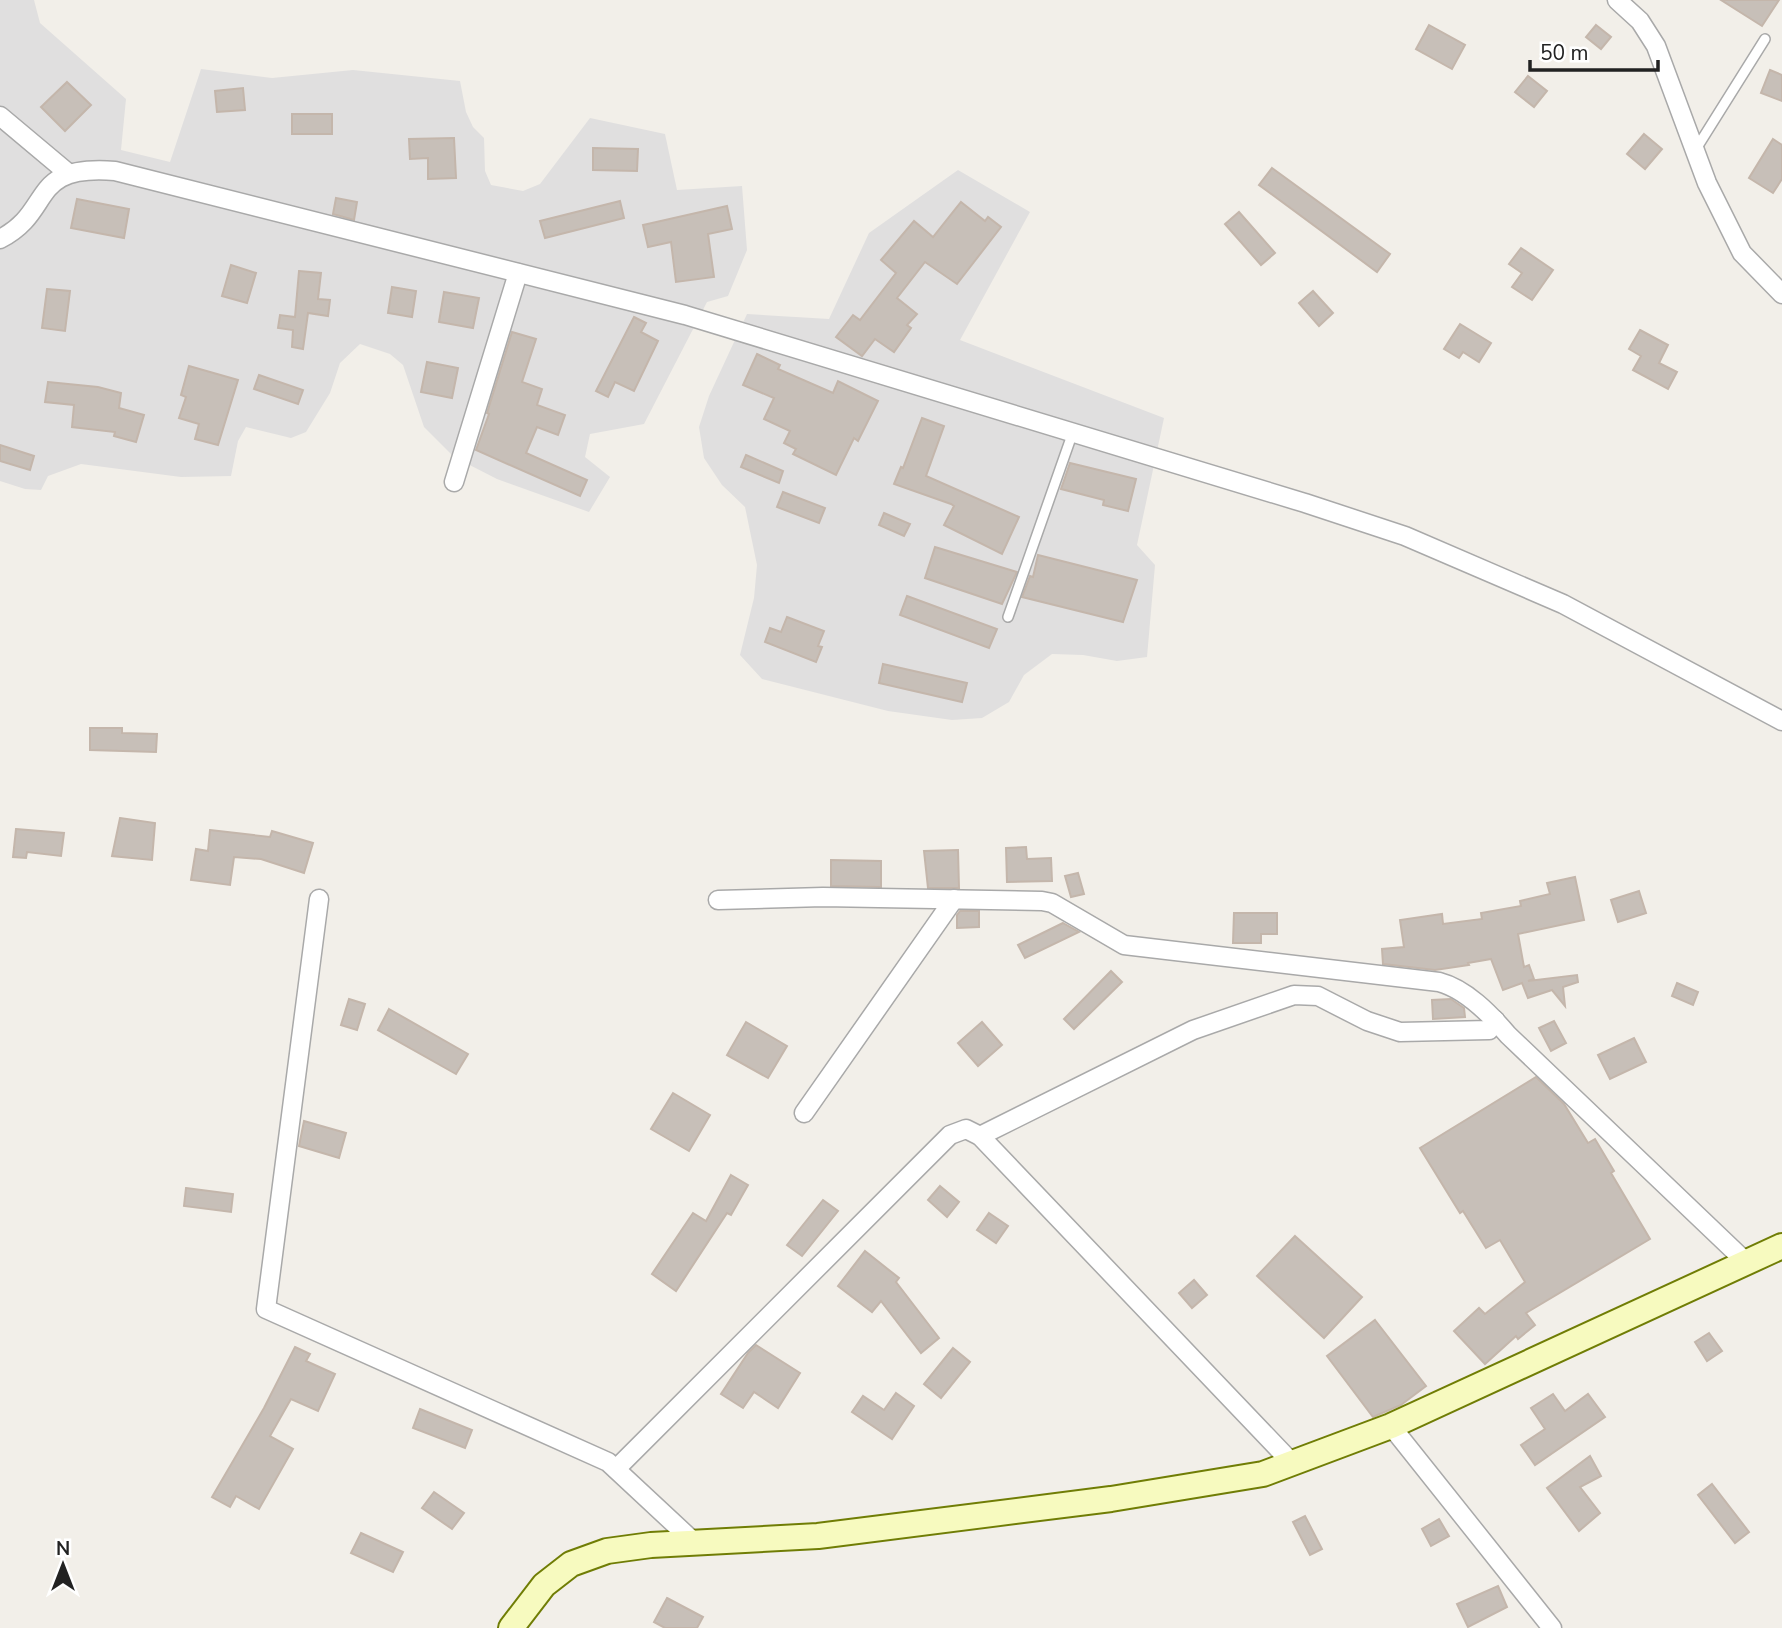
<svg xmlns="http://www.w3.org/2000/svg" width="1782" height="1628" viewBox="0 0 1782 1628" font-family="'Nunito Sans',sans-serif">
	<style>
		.residential { fill: #e0dfdf }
		.building { fill: #c7bfb8; stroke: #c4b6ab; stroke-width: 2 }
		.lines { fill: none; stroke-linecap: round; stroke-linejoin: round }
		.lane-casing { stroke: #a9a9a9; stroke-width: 12 }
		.street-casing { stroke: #a9a9a9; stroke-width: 21 }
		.secondary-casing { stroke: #707d05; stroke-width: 28 }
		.lane { stroke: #fff; stroke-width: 9 }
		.street { stroke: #fff; stroke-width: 18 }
		.secondary { stroke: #f7fabf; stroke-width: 24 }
	</style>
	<rect width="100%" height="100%" fill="#f2efe9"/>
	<g class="residential">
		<path d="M0,0H34L40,23L126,99L121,150L170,162L201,69L272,78L353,70L460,81L466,112L473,127L484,138L485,171L491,185L523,191L540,184L590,118L665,134L677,190L742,186L747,250L728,296L707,302L644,424L590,434L585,457L610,477L589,512L497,479L454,457L424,427L403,365L390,354L360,344L340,363L330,393L306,432L291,438L246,427L238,441L231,476L181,477L81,464L48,476L41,490L25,489L0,481Z"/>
		<path d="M958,170L1030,212L960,340L1164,418L1137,545L1155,565L1147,657L1117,661L1083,655L1052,654L1024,675L1009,702L982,718L952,720L888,711L762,679L740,655L754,598L757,565L745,507L722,485L704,458L699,427L709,396L747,314L829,319L869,233Z"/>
	</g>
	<g class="building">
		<path d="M1721,0H1779L1762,26Z"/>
		<path d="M1429,25L1465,45L1452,69L1416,49Z"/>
		<path d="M1596,25L1611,37L1601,49L1586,37Z"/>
		<path d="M1770,70L1782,75V101L1761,93Z"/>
		<path d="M1528,76L1547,91L1534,107L1515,92Z"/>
		<path d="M67,82L91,105L65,131L41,107Z"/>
		<path d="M243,88L245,110L217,112L215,91Z"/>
		<rect x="292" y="114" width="40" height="20"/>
		<path d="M1644,134L1662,149L1645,169L1627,154Z"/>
		<path d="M454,138L456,178L428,179V158L410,159L409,139Z"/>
		<path d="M1773,139L1782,145V179L1773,193L1749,178Z"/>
		<path d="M593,148L638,149L637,171L593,170Z"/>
		<path d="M1272,168L1390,254L1377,272L1259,185Z"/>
		<path d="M336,198L357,202L354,220L333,214Z"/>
		<path d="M77,199L129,209L124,238L71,228Z"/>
		<path d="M620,201L624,218L545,238L540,221Z"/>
		<path d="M961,202L985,221L988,217L1001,227L957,284L925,262L897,298L917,314L907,325L911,328L894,352L875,339L862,356L836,337L853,315L860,320L896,273L881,260L914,221L933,237Z"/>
		<path d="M727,206L732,229L708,234L714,277L676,282L671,242L648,247L643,225Z"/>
		<path d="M1239,212L1275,253L1261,265L1225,224Z"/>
		<path d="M1521,248L1553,270L1532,300L1512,287L1522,273L1509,264Z"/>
		<path d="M231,265L256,273L247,303L222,296Z"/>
		<path d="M299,271L321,273L318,299L330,300L328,316L308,313L303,349L292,347L293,330L278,328L280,315L295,317Z"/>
		<path d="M392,287L416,291L412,317L388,313Z"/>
		<path d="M47,289L70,291L65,331L42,328Z"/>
		<path d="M1313,291L1333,313L1319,326L1299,303Z"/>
		<path d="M444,292L479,298L473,328L439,322Z"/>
		<path d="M634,317L646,323L641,332L658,341L634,391L615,382L608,397L596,391Z"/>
		<path d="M1460,324L1491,343L1479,362L1463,352L1459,358L1444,349Z"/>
		<path d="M1640,330L1668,345L1659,363L1677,372L1668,389L1633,370L1641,356L1629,349Z"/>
		<path d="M512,332L536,339L522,382L542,389L537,405L565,415L558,435L537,427L526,453L587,480L580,496L476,450L489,414L487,413Z"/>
		<path d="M757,354L780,365L778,369L833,393L838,381L878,401L858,441L854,438L836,475L793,454L796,449L784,443L790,431L764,419L774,398L743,385Z"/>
		<path d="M427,362L458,368L452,398L421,392Z"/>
		<path d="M189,366L238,380L218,445L195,439L199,424L179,418L186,397L181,395Z"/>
		<path d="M259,375L303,390L298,404L254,389Z"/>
		<path d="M48,382L98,387L121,393L119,408L144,415L136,442L114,436L115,432L72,427L74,405L45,402Z"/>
		<path d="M922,418L944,426L926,476L1019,517L1002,554L944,525L954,506L951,504L894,484L901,467L903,468Z"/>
		<path d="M0,445L34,456L30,470L0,461Z"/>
		<path d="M746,455L783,471L779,483L741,467Z"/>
		<path d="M1070,463L1136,479L1128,511L1103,505L1104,500L1061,489Z"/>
		<path d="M783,492L825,508L819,523L777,507Z"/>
		<path d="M884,513L910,524L904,536L879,525Z"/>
		<path d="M935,547L1017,572L1002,604L925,578Z"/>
		<path d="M1038,555L1137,580L1123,622L1022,597L1030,576L1033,577Z"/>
		<path d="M907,596L997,629L989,648L900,615Z"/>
		<path d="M787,617L824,631L818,646L822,647L816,662L765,642L770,628L781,632Z"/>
		<path d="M883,664L967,683L962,702L879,683Z"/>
		<path d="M90,728H122V733L157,734L156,752L90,750Z"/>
		<path d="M120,818L155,823L152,860L112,856Z"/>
		<path d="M16,829L64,833L61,856L27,852L26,858L13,857Z"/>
		<path d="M210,830L270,837L272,831L313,843L304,873L261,859L234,857L230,885L191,880L196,849L208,851Z"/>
		<path d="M1026,847L1027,859L1051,858L1052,881L1007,882L1006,848Z"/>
		<path d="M958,850L959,888H928L924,851Z"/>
		<path d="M831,860L881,861V887L831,886Z"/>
		<path d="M1078,873L1084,894L1071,897L1065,876Z"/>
		<path d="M1575,877L1584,920L1518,934L1524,967L1529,965L1534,979L1528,981L1577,975L1578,982L1563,987L1565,1006L1552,990L1528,998L1522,983L1503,990L1491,959L1468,963L1469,965L1435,970L1383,964L1382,949L1404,947L1400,920L1442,914L1443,924L1482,919L1481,913L1521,906L1520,901L1550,894L1547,883Z"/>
		<path d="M1639,891L1646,913L1618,922L1611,900Z"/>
		<path d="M960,911H979V927L957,928V915Z"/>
		<path d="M1234,913H1277V934H1261V943H1233Z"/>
		<path d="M1063,923L1079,932L1025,958L1018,945Z"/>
		<path d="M1111,971L1122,982L1074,1029L1064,1019Z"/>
		<path d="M1677,983L1698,992L1693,1005L1672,996Z"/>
		<path d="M349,999L365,1004L357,1030L341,1025Z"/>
		<path d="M1451,999L1464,1008L1465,1017L1433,1019L1432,1000Z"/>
		<path d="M389,1009L468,1054L456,1074L378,1030Z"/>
		<path d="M1554,1021L1566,1043L1551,1051L1539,1028Z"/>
		<path d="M746,1022L787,1046L768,1078L727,1055Z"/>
		<path d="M982,1022L1002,1045L978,1066L958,1043Z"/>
		<path d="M1634,1038L1646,1062L1610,1079L1598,1055Z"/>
		<path d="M1536,1077L1564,1104L1588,1143L1595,1139L1614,1171L1611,1173L1650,1239L1526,1313L1535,1325L1518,1339L1516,1336L1485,1364L1454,1331L1479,1308L1485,1314L1525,1282L1500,1240L1486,1248L1463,1211L1460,1213L1420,1148Z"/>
		<path d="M673,1093L710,1115L689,1151L651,1129Z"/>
		<path d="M304,1121L346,1133L339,1158L299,1146Z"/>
		<path d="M731,1175L748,1185L731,1215L727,1213L676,1291L652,1274L693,1213L706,1221Z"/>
		<path d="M940,1186L959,1202L947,1217L928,1200Z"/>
		<path d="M186,1188L233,1194L231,1212L184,1206Z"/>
		<path d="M823,1200L838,1211L802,1256L787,1245Z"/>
		<path d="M989,1213L1008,1226L996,1243L977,1230Z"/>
		<path d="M1295,1236L1362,1297L1324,1338L1257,1276Z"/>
		<path d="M865,1251L899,1278L896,1282L939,1338L921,1353L881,1301L872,1312L838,1286Z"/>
		<path d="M1194,1280L1207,1295L1192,1308L1179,1293Z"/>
		<path d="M1375,1320L1426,1386L1401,1405L1373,1417L1327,1356Z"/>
		<path d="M1709,1333L1722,1351L1707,1361L1695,1342Z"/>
		<path d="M756,1345L800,1373L778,1408L754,1392L743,1408L721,1394L748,1353Z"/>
		<path d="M295,1347L310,1354L306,1361L335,1374L318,1411L291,1399L270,1436L293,1449L259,1509L236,1496L230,1507L212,1497L264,1408Z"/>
		<path d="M953,1348L970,1362L941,1398L924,1384Z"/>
		<path d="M896,1393L914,1406L892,1439L852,1412L863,1396L884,1410Z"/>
		<path d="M1553,1394L1565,1411L1588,1394L1605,1417L1535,1465L1521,1445L1545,1429L1531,1408Z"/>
		<path d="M420,1409L472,1430L465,1448L413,1428Z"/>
		<path d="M1590,1456L1601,1476L1580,1487L1600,1513L1579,1531L1547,1488Z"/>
		<path d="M1712,1484L1749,1532L1735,1543L1698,1495Z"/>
		<path d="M434,1492L464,1513L452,1529L422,1508Z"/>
		<path d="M1305,1516L1322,1549L1310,1555L1293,1522Z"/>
		<path d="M1439,1519L1449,1536L1431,1546L1422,1529Z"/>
		<path d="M361,1533L403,1552L393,1572L351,1553Z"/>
		<path d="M1498,1586L1507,1607L1468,1627L1457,1604Z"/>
		<path d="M667,1598L703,1617L697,1628H665L654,1622Z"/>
	</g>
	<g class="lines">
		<defs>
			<g id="lane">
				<path d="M1696,149L1765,39"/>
				<path d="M1008,617L1073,432"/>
			</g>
			<g id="street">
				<path d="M1617,0L1640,21L1656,46L1707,183L1742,253L1782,294"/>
				<path d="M0,116L68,173"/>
				<path d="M0,239C55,211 27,164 115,171L685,315L1305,503L1405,536L1563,604L1782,721"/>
				<path d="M454,482L518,273"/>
				<path d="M319,899L266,1309L608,1462L695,1543"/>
				<path d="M718,900L823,897L1042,901L1052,903L1124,945L1439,982C1466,989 1490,1014 1508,1035L1747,1263"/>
				<path d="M804,1113L954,899"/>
				<path d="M980,1136L1193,1030L1294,995L1318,996L1367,1021L1400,1032L1489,1030L1495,1020"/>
				<path d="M1391,1426L1552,1628"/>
				<path d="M616,1469L950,1135L966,1129L980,1136L1294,1465"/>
			</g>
			<path id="secondary" d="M511,1628L544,1585L571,1564L607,1551L651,1545L818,1536L1111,1499L1263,1474L1391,1426L1782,1246"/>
		</defs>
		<use href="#lane" class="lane-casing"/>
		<use href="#street" class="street-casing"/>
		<use href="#secondary" class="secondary-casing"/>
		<use href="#lane" class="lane"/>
		<use href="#street" class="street"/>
		<use href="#secondary" class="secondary"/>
	</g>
	<g transform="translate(63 1565)" stroke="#ffffff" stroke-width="5" paint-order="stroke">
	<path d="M0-5L12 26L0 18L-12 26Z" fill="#222222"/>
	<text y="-10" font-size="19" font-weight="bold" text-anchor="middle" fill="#222222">N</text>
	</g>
	<path d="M1530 60v10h128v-10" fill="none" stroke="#222222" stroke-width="3.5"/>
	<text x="1540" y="60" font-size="21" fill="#222222" stroke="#ffffff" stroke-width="5" paint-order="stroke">50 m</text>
</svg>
